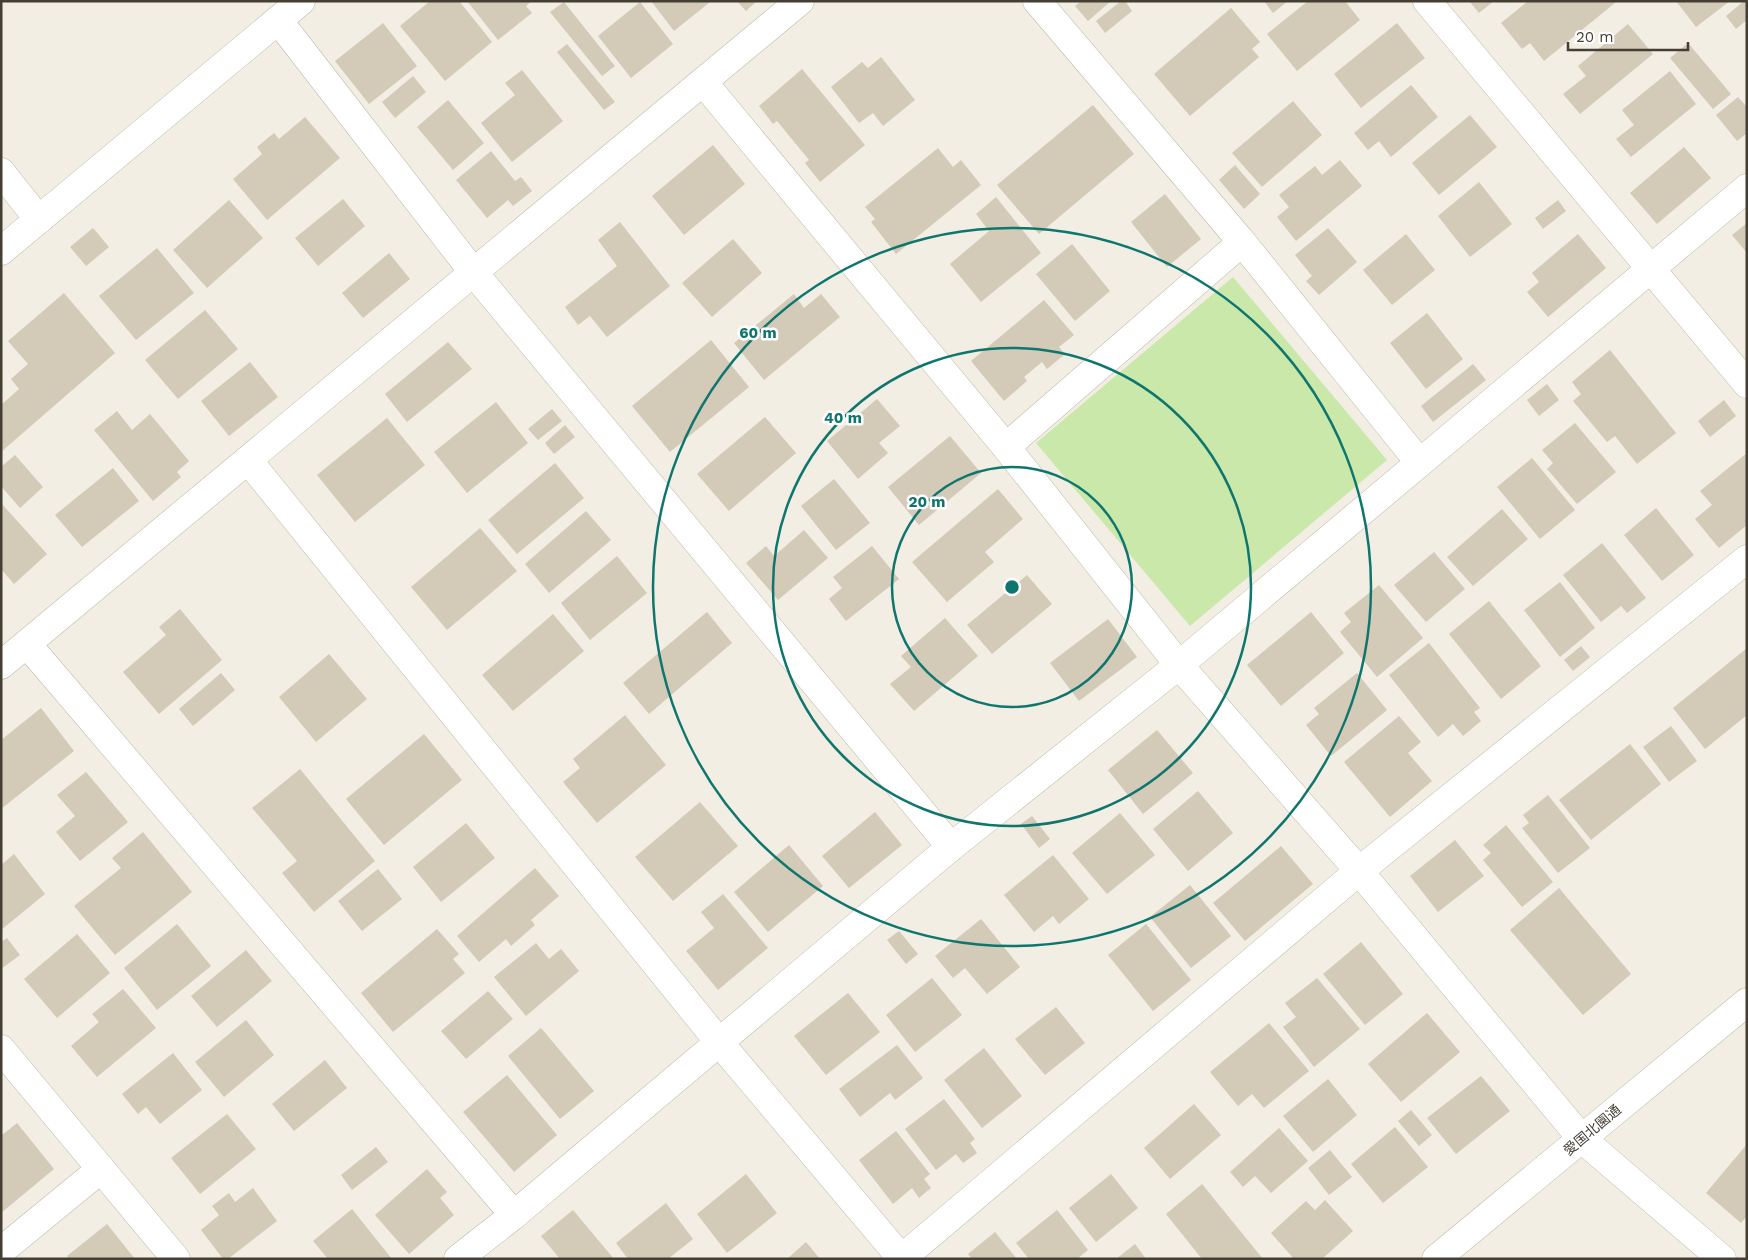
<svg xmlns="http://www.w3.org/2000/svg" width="1748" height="1260" viewBox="0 0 1748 1260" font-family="'Work Sans','Noto Sans JP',sans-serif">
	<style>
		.green { fill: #c9e8aa }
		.building { fill: #d4cab8 }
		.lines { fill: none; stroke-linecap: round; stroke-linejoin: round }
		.minor-casing { stroke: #c0b9a8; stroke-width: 29 }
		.tertiary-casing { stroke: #c0b9a8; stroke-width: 29 }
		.minor { stroke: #fff; stroke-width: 28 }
		.tertiary { stroke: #fff; stroke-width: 28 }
		.ring { fill: none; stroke: #0f766e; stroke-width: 2.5 }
		.labels { text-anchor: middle; stroke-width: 5; stroke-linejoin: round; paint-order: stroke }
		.street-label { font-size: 14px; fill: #443e33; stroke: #fff }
		.centre { fill: #0f766e; stroke: #fff; stroke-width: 2.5 }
		.ring-label { font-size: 15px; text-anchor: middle; font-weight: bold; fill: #0f766e; stroke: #fff; stroke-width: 5; stroke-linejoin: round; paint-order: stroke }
	</style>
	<rect width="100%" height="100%" fill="#f2eee3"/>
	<path class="green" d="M1233,277L1387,460L1190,626L1036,443Z"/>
	<g class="building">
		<path d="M430,1H459L492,42L445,81L400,26Z"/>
		<path d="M467,1H532L526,6L532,13L498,40Z"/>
		<path d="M651,1H709L710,2L674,31Z"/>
		<path d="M737,1H757L746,11Z"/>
		<path d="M1081,1H1111L1088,21L1075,6Z"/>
		<path d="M1121,1H1125L1132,11L1105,33L1096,21Z"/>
		<path d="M1264,1H1288L1273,13Z"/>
		<path d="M1308,1H1345L1360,20L1297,71L1267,34Z"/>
		<path d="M1469,1H1494L1479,13Z"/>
		<path d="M1528,1H1615L1616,2L1544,61L1530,43L1522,49L1501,23Z"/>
		<path d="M1676,1H1730L1696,27Z"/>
		<path d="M1744,1H1747V20L1736,29L1726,16Z"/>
		<path d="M564,2L615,66L602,76L550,12Z"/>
		<path d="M640,2L673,44L631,78L598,36Z"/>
		<path d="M1231,8L1260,42L1252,49L1259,57L1190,116L1154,74Z"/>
		<path d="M383,23L417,66L369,104L335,61Z"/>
		<path d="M1397,23L1425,58L1361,108L1334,74Z"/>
		<path d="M1628,24L1653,54L1580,114L1563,94L1586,76L1578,66Z"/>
		<path d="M1688,43L1731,94L1713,109L1670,58Z"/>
		<path d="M567,44L615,102L604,110L557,52Z"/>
		<path d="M881,57L915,100L883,126L873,113L859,123L831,87L862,62L868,68Z"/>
		<path d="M802,69L865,145L820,182L805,163L809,160L777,121L773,124L759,106Z"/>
		<path d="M522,70L563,121L512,162L481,123L515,95L505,83Z"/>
		<path d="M1670,71L1696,104L1631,157L1616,139L1634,125L1622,110Z"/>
		<path d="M413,76L426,92L395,118L382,102Z"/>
		<path d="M1411,85L1438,117L1391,157L1379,141L1368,150L1354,133Z"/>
		<path d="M1738,97L1747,107V133L1737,141L1716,115Z"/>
		<path d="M448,100L484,143L453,170L417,127Z"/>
		<path d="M1293,101L1322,135L1262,187L1232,153Z"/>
		<path d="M1093,105L1134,154L1039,234L997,185Z"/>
		<path d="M1470,115L1497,147L1439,195L1412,163Z"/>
		<path d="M305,117L340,158L267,220L233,179L262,154L257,147L274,133L279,139Z"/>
		<path d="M713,145L745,184L684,235L652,196Z"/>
		<path d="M1684,147L1711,178L1657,224L1630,193Z"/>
		<path d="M938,148L953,167L961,160L981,185L896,254L871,222L875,219L865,207Z"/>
		<path d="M491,151L515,181L521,177L532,191L513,206L508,200L487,218L456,180Z"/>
		<path d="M1340,160L1362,186L1296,241L1277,217L1289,207L1279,195L1315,166L1322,175Z"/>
		<path d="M1235,165L1260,194L1244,209L1219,180Z"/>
		<path d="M1479,182L1512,224L1470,257L1438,216Z"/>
		<path d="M1165,194L1201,239L1167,267L1131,222Z"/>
		<path d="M996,197L1041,253L981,302L950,264L989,231L976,214Z"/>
		<path d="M343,199L365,226L318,266L295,238Z"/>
		<path d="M229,200L263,238L207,288L173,250Z"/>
		<path d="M1558,200L1566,211L1543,229L1535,218Z"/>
		<path d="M620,222L670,286L607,337L590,316L578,325L565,307L617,266L598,240Z"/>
		<path d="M1747,223V253L1732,235Z"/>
		<path d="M93,228L109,247L86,266L70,247Z"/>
		<path d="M1328,228L1357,262L1319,295L1306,281L1312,276L1295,255Z"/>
		<path d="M1406,234L1435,270L1392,305L1363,270Z"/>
		<path d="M1578,234L1606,268L1548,317L1527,292L1539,282L1532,273Z"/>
		<path d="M733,239L762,273L712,317L682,283Z"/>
		<path d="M1072,244L1110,291L1075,321L1036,274Z"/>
		<path d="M157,248L194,293L136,340L99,296Z"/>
		<path d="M389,253L410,279L363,318L342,293Z"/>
		<path d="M64,293L115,353L1,452V405L19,389L11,379L28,364L8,341Z"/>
		<path d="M794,294L804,308L821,294L840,317L764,380L734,343Z"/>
		<path d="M1044,300L1074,335L1059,347L1065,354L1047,369L1042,362L1024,377L1027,381L1004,401L971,361Z"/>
		<path d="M205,310L238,349L178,399L145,360Z"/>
		<path d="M1427,313L1463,359L1426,389L1390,343Z"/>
		<path d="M711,340L749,387L670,452L632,406Z"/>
		<path d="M448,342L472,369L407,422L385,394Z"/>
		<path d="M1610,350L1676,433L1637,464L1615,436L1607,442L1573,401L1581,394L1572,382Z"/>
		<path d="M250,362L278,397L229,436L201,401Z"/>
		<path d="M1473,364L1486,380L1433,422L1421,406Z"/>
		<path d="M1547,384L1559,400L1539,416L1527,400Z"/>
		<path d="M877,399L900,426L879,443L888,453L858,479L827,441Z"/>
		<path d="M1724,400L1736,416L1710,437L1698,421Z"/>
		<path d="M496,402L528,443L467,493L434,452Z"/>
		<path d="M552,409L562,421L538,440L528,429Z"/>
		<path d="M117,411L132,430L150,414L189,461L177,472L181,477L153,501L94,430Z"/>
		<path d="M765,417L796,453L729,511L697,474Z"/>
		<path d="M387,418L425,465L355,522L317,475Z"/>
		<path d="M1575,423L1616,472L1577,504L1547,469L1553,463L1542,450Z"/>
		<path d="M565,425L575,437L554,454L545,443Z"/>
		<path d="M950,436L981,473L919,525L888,487Z"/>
		<path d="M1747,453V525L1719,548L1695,519L1712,505L1700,491Z"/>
		<path d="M15,455L43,487L20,508L1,486V467Z"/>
		<path d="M1532,458L1575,510L1540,539L1497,487Z"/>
		<path d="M555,463L584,498L517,554L488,520Z"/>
		<path d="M113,468L139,501L82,547L55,515Z"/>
		<path d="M834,479L870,523L836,550L801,506Z"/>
		<path d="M998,489L1023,519L985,552L994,562L947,602L912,562Z"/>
		<path d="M1,503L47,554L14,584L1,569Z"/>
		<path d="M1656,508L1694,555L1662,581L1624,535Z"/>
		<path d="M1502,509L1528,539L1473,586L1447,557Z"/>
		<path d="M586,511L611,540L549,593L525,564Z"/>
		<path d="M480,528L517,571L447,630L411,587Z"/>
		<path d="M804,530L828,558L778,600L746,563L766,546L774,556Z"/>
		<path d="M1602,543L1646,598L1627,613L1621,606L1601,622L1563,575Z"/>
		<path d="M872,546L899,579L846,621L829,599L842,588L833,577Z"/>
		<path d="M1434,552L1465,589L1426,622L1394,585Z"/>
		<path d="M617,556L647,593L590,640L561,603Z"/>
		<path d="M1027,575L1052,604L992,654L967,625Z"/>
		<path d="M1560,582L1595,628L1560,657L1524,610Z"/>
		<path d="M1379,585L1423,638L1377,677L1340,632L1351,622L1344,613Z"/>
		<path d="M1489,601L1541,666L1501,699L1449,634Z"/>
		<path d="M180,609L222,660L159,714L123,672L166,635L159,627Z"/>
		<path d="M707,612L732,643L649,714L623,683Z"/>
		<path d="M1311,612L1344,653L1281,706L1247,665Z"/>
		<path d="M553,614L584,651L513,711L482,675Z"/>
		<path d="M945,618L978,656L914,711L890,684L911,667L901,656Z"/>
		<path d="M1108,619L1137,657L1079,701L1050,663Z"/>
		<path d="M1429,643L1480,708L1474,712L1481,721L1463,736L1453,724L1438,737L1389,675Z"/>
		<path d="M1581,646L1590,657L1573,671L1564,660Z"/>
		<path d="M1747,648V715L1705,749L1673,708Z"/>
		<path d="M329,654L367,699L316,742L279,697Z"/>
		<path d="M221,673L235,690L193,726L179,709Z"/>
		<path d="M1357,673L1387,710L1331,756L1306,725L1319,714L1314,708Z"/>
		<path d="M41,708L74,751L1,809V740Z"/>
		<path d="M625,715L666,765L597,823L563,782L580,768L573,759Z"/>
		<path d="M1399,716L1421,742L1408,753L1432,781L1390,817L1344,762Z"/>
		<path d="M1671,726L1697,761L1669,782L1643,747Z"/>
		<path d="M1157,730L1193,773L1143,814L1108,770Z"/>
		<path d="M424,734L462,780L384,845L346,799Z"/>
		<path d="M1630,744L1661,784L1591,840L1559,800Z"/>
		<path d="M300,769L375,861L314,912L282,873L297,861L252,808Z"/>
		<path d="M86,772L128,822L80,861L56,832L75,816L57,795Z"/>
		<path d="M1198,791L1233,833L1188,871L1153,829Z"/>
		<path d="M1548,795L1590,848L1558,873L1522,828L1529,823L1523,815Z"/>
		<path d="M700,802L738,846L673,901L635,857Z"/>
		<path d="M875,812L902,845L849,888L822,856Z"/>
		<path d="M1120,813L1155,855L1107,894L1072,853Z"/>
		<path d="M1032,816L1050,839L1039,848L1021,824Z"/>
		<path d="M466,823L495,858L441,902L413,867Z"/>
		<path d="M1506,825L1553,882L1522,907L1483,860L1491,853L1483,845Z"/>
		<path d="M143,832L192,892L115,955L74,906L121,868L112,858Z"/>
		<path d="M1455,840L1484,876L1438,912L1410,876Z"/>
		<path d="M789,845L823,886L768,932L734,892Z"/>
		<path d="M1281,846L1313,884L1245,941L1213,903Z"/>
		<path d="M14,854L45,894L1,930V865Z"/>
		<path d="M1053,855L1089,899L1059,924L1053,916L1034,932L1004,895Z"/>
		<path d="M535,868L559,896L531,920L535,925L511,946L506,939L479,962L457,936Z"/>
		<path d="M378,869L402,899L362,931L338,901Z"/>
		<path d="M1190,885L1231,936L1191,968L1150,917Z"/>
		<path d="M1559,888L1631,974L1583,1015L1510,930Z"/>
		<path d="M723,894L768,948L718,990L686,951L714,928L701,912Z"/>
		<path d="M981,919L1020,967L987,994L965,968L953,978L935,956Z"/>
		<path d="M177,924L211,966L157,1010L124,968Z"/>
		<path d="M1146,924L1191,980L1153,1011L1108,955Z"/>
		<path d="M437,929L459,954L453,959L465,973L393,1032L361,993Z"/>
		<path d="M899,931L918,954L906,964L887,940Z"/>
		<path d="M77,934L110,973L57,1018L24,979Z"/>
		<path d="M7,938L20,955L1,969V942Z"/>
		<path d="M1361,942L1403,994L1365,1025L1323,974Z"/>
		<path d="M536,943L549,959L561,949L579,971L526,1016L494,977Z"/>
		<path d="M246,950L272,981L217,1027L191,996Z"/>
		<path d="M932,978L962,1015L915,1052L886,1015Z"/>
		<path d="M1317,978L1360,1029L1314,1067L1283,1027L1296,1017L1285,1003Z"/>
		<path d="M123,989L156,1028L97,1077L71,1046L99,1022L92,1014Z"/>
		<path d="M488,991L513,1019L466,1059L441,1031Z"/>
		<path d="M848,993L880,1032L826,1075L794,1036Z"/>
		<path d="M1056,1007L1085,1043L1045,1075L1015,1039Z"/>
		<path d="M1427,1013L1460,1052L1401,1102L1368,1064Z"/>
		<path d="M246,1020L274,1055L224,1097L195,1062Z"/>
		<path d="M1269,1023L1309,1071L1264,1108L1252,1094L1238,1106L1210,1072Z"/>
		<path d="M541,1028L594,1091L560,1119L508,1056Z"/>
		<path d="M897,1045L923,1078L895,1100L890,1093L860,1117L839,1089Z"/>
		<path d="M984,1048L1022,1096L982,1128L944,1080Z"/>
		<path d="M173,1053L202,1090L160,1124L146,1107L138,1114L122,1094Z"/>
		<path d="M325,1060L347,1088L294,1131L272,1104Z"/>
		<path d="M507,1075L557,1135L514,1172L463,1112Z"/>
		<path d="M1481,1076L1510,1111L1456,1154L1427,1118Z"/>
		<path d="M1328,1079L1357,1115L1313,1152L1283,1116Z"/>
		<path d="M944,1099L975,1139L970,1143L977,1153L963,1163L956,1154L936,1170L905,1129Z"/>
		<path d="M1194,1104L1221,1135L1170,1179L1144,1148Z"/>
		<path d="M1411,1110L1432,1135L1419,1146L1398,1121Z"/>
		<path d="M227,1114L256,1149L200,1194L171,1158Z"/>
		<path d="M17,1123L54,1169L1,1213V1136Z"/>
		<path d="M1395,1127L1428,1167L1383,1203L1351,1164Z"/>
		<path d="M1279,1128L1308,1161L1271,1193L1255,1176L1243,1187L1230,1172Z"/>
		<path d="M896,1131L930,1174L924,1179L931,1188L919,1198L912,1188L893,1204L859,1160Z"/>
		<path d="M1747,1144V1216L1741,1223L1706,1193Z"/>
		<path d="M376,1147L388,1162L352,1190L341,1175Z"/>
		<path d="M1330,1150L1352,1177L1329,1195L1308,1168Z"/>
		<path d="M427,1169L447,1192L440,1198L454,1215L409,1254L375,1215Z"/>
		<path d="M746,1174L777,1213L727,1253L697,1214Z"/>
		<path d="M1111,1174L1138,1208L1096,1242L1069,1208Z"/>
		<path d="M1202,1184L1263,1259H1202L1166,1214Z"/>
		<path d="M253,1188L277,1221L228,1259H223L201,1230L219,1215L212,1206L229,1193L235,1202Z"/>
		<path d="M1325,1200L1353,1231L1322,1259H1294L1271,1233L1306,1201L1315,1210Z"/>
		<path d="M666,1203L693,1239L668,1259H628L616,1243Z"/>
		<path d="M352,1209L392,1259H328L313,1241Z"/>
		<path d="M573,1210L614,1259H560L541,1236Z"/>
		<path d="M1057,1210L1088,1250L1077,1259H1029L1016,1243Z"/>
		<path d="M107,1224L135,1259H69L67,1256Z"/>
		<path d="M995,1232L1017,1259H972L968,1254Z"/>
		<path d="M806,1242L820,1259H787Z"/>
		<path d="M1135,1244L1146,1259H1116Z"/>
	</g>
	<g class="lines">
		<defs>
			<g id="minor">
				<path d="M1037,1L1242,242L1419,462"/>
				<path d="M1427,1L1747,384"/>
				<path d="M278,20L474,273L951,847"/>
				<path d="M703,82L1006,447L1179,665L1359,871L1582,1139L1722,1259"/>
				<path d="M1,172L39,220"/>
				<path d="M1,251L301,1"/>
				<path d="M1006,447L1242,242"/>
				<path d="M248,460L719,1042L902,1259"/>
				<path d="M27,644L514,1215"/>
				<path d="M1,665L800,1"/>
				<path d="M1,1049L176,1259"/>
				<path d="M1,1251L101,1169"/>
				<path d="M458,1259L514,1215L951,847L1179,665L1747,188"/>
				<path d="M901,1259L1359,871L1747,559"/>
			</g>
			<path id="tertiary" d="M1436,1259L1747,1002"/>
		</defs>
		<use href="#minor" class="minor-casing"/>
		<use href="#tertiary" class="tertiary-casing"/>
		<use href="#minor" class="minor"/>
		<use href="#tertiary" class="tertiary"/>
	</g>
	<g class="ring">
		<circle cx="1012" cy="587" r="120"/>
		<circle cx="1012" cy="587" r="239"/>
		<circle cx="1012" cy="587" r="359"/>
	</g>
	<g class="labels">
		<g class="street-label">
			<text transform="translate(1592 1130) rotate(-40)" y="5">愛国北園通</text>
		</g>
	</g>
	<circle cx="1012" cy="587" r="8" class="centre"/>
	<g class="ring-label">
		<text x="758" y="338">60 m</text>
		<text x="843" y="423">40 m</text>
		<text x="927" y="507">20 m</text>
	</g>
	<rect width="1748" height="1260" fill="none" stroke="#443e33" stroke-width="5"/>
	<path d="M1568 42v8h120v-8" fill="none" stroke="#443e33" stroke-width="2.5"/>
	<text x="1576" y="42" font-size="15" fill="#443e33" stroke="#ffffff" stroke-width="4" paint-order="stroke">20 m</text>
</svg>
